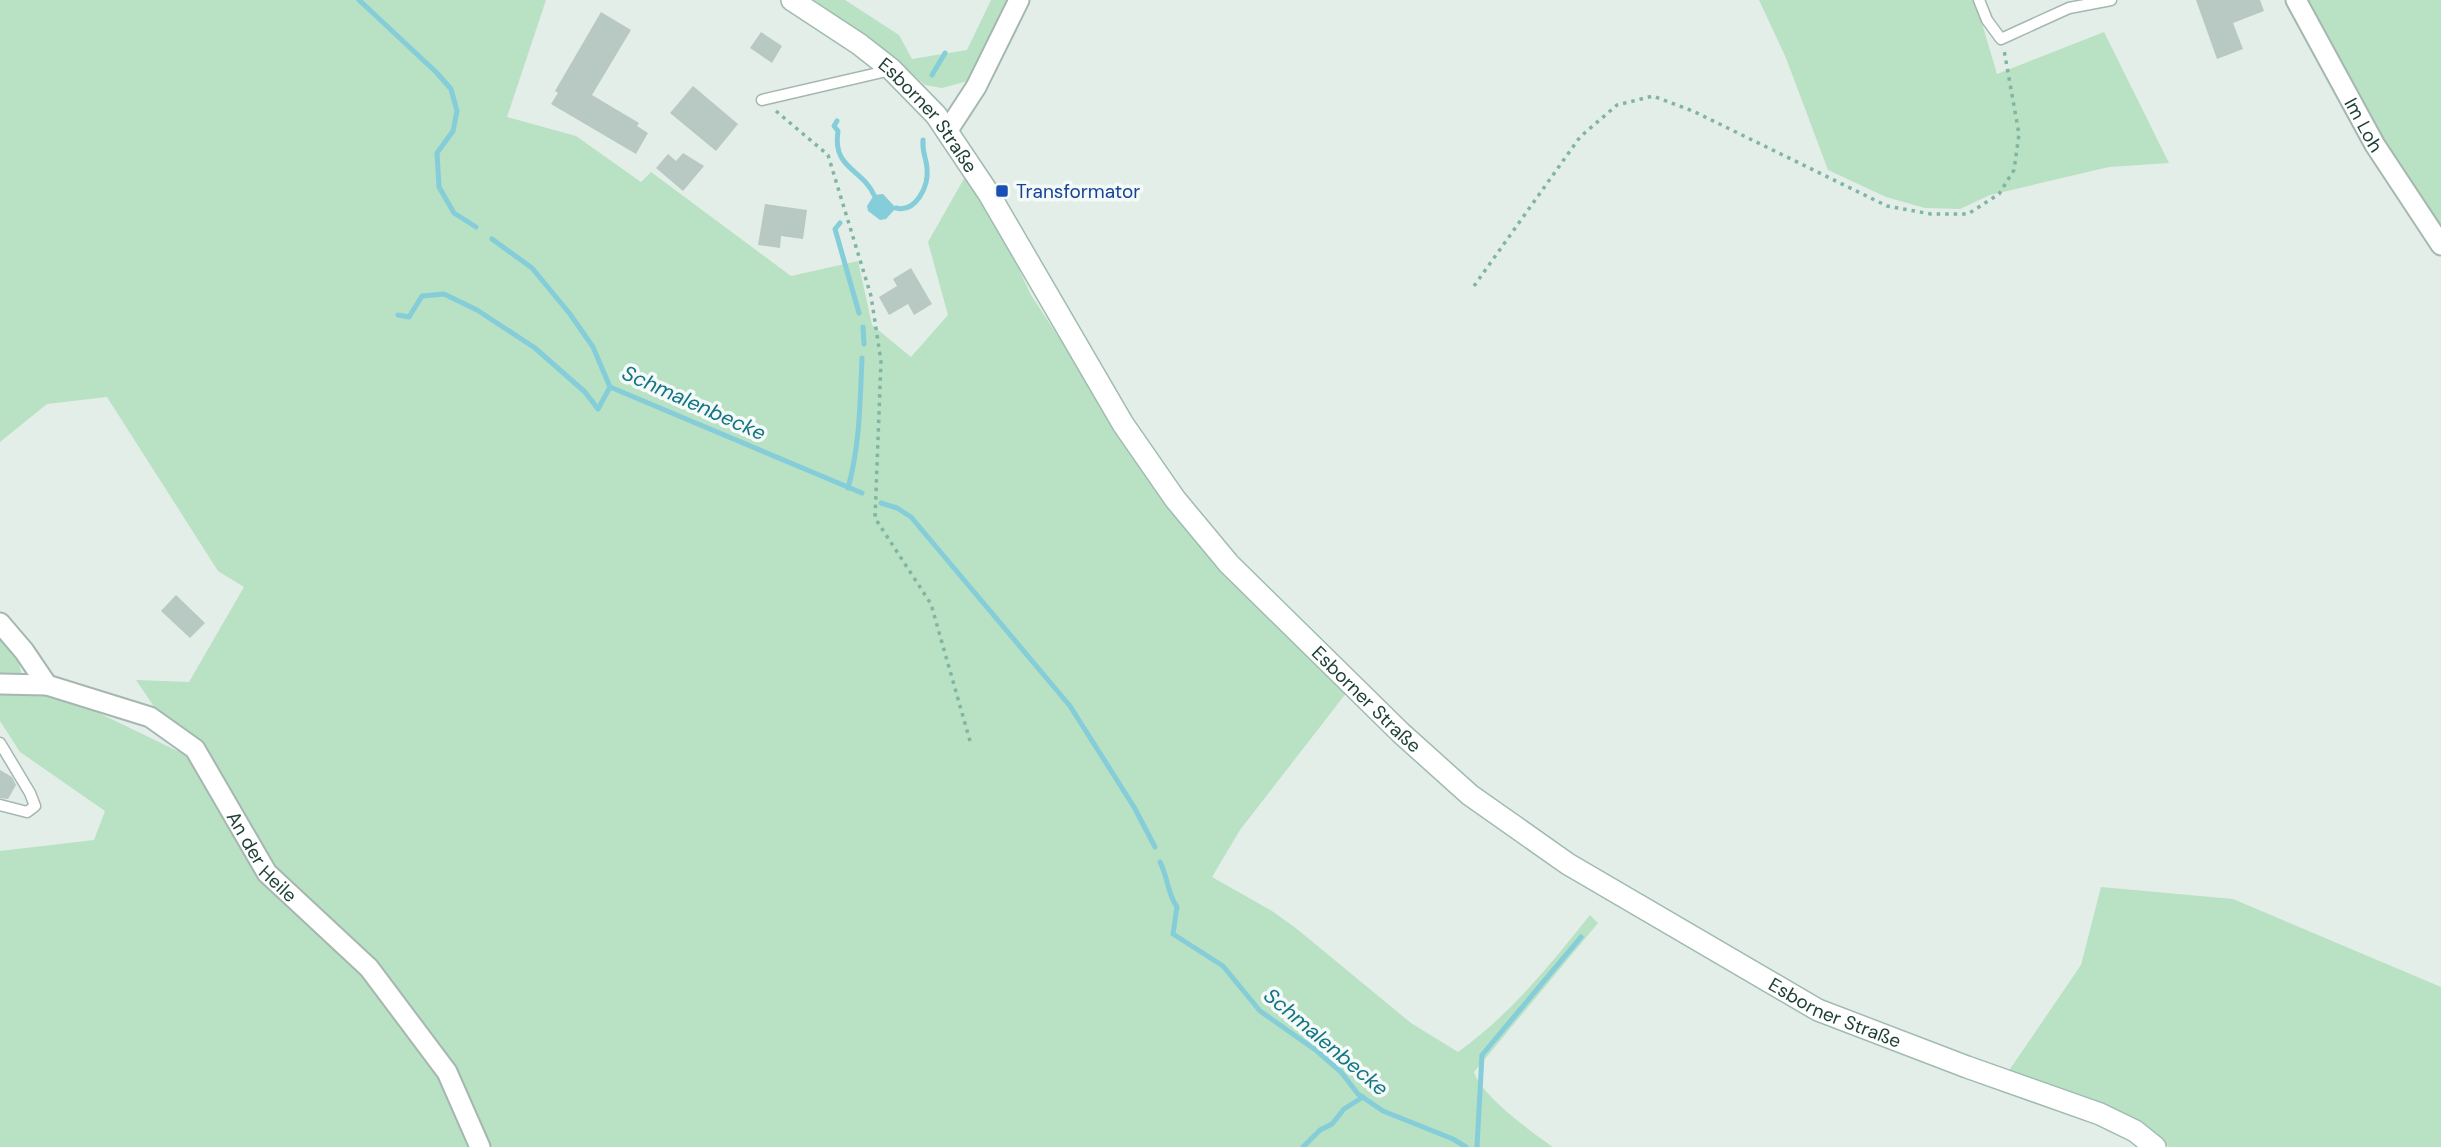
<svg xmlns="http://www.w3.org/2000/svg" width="2441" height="1147" viewBox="0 0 2441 1147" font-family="'DM Sans',sans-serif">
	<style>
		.green { fill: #b9e1c3 }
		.water { fill: #85cdd9 }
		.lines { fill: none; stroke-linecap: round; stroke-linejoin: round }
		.stream { stroke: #85cdd9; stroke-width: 5 }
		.building { fill: #b7c9c2 }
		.service-casing { stroke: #a5b7b0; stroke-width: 13 }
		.minor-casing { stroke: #a5b7b0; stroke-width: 23 }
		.secondary-casing { stroke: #a0bbb1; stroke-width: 24 }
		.path { stroke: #80b5a3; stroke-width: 3.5; stroke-dasharray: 3.5 5; stroke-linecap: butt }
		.service { stroke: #fff; stroke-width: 10 }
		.minor { stroke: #fff; stroke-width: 19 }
		.secondary { stroke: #fff; stroke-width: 21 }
		.transit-dot { fill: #1a4fb4; stroke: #f4faf7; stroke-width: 2.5 }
		.labels { text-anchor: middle; stroke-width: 7; stroke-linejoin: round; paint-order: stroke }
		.street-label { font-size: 19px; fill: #204138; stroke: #f4faf7 }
		.transit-label { font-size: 19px; fill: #164399; stroke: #f4faf7; text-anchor: start }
		.water-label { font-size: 21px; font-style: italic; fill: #137484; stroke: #f4faf7 }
	</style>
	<rect width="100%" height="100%" fill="#e3eee9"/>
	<g class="green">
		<path d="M0,0H546L507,117L576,136L641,182L651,172L791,276L858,261L872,325L911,357L948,315L928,242L966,175L1005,240L1031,295L1152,480L1224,568L1347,692L1240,830L1212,877L1272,911L1297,929L1411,1023L1458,1052C1511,1014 1550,965 1590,915L1598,923L1474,1072C1482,1096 1531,1132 1553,1147H0V851L94,840L105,811L20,752L0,721V690H46L74,701L192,758L262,875L352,959L363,951L266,863L201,743L157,711L136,680L189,682L244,587L218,571L107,397L47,404L0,442Z"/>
		<path d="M814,0H845L899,35L912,59L967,50L991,0H1008L983,55L968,81L942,88L925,85L886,51Z"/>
		<path d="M1759,0H1975L1997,74L2104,32L2169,163L2109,167L1990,195L1960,209L1925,208L1886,197L1828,170L1786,58Z"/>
		<path d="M2303,0H2441V237L2376,139Z"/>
		<path d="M0,632L16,651L22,676H0Z"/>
		<path d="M2101,887L2233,899L2441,987V1147H2169L2160,1139L2008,1072L2081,965Z"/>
	</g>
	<path class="water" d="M883,194L896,208L886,219L880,220L868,211L867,206L874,195Z"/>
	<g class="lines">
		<g class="stream">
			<path d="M359,0L437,73L451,89L457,111L453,131L437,153L439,187L454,213L476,227"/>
			<path d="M932,75L945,53"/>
			<path d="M837,121L834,126L838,131C832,169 862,168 874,195"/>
			<path d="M896,208C916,213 929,186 927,168C926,157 922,153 923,140"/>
			<path d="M840,223L835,229L859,313"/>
			<path d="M492,239L532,268L570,314L593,347L610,387L862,493"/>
			<path d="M398,315L409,317L422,296L444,294L477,310L535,348L585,392L598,409L610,387"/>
			<path d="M863,327L864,344"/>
			<path d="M848,488C860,445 860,402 862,358"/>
			<path d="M881,503L897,508L911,517L1070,706L1134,807L1155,847"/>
			<path d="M1160,862C1168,877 1167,893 1177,907L1173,934L1223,966L1260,1011L1317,1051L1341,1072L1358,1094L1383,1111L1453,1139L1466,1147"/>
			<path d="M1303,1147L1320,1130L1332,1124L1344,1109L1363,1097"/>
			<path d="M1477,1147L1482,1055L1581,937"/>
		</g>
	</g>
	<g class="building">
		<path d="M2196,0H2260L2264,11L2233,23L2243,49L2217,59Z"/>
		<path d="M601,12L631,30L592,95L639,123L637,126L648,133L636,154L551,104L558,93L555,91Z"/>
		<path d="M761,32L782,46L772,63L750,48Z"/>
		<path d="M693,86L738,124L716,151L670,113Z"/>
		<path d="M683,153L704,166L683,191L656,168L668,154L676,161Z"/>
		<path d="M765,204L807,210L803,239L781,236L780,248L758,245Z"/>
		<path d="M911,268L932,304L914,315L908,304L889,315L879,297L897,286L893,279Z"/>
		<path d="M176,595L205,623L190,638L161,611Z"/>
		<path d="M0,770L12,777L16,785L8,799L0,798Z"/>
	</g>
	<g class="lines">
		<defs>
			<g id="service">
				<path d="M1979,0L1987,20L2001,39L2069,8L2111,0"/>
				<path d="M762,100L891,70"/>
				<path d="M0,743L30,793L35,806L27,812L0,805"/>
			</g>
			<g id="minor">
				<path id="s1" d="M2296,0L2375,145L2441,245"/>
				<path d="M948,130L976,87L1019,0"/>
				<path id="s2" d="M0,623L24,651L47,685L150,717L195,749L267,873L369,968L447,1072L480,1147"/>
				<path d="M0,684L47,685"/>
			</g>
			<g id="secondary">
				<path id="s3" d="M792,0L859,44L891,69L936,115L989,194L1123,424L1175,499L1229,564L1401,733L1470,795L1568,864L1818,1010L1967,1067L2100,1114L2135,1131L2155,1147"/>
			</g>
		</defs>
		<use href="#service" class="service-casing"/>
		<use href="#minor" class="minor-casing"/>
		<use href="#secondary" class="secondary-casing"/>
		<g class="path">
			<path d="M776,111L828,155L871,296L881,361L875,518L931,604L970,741"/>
			<path d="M1474,286L1580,137L1617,105L1653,96L1695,112L1887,206L1931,214H1968L1999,194L2014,170L2019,134L2004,50"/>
		</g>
		<use href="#service" class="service"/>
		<use href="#minor" class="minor"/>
		<use href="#secondary" class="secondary"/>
	</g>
	<rect class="transit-dot" x="995" y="184" width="14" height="14" rx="3.5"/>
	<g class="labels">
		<g class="street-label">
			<text dy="7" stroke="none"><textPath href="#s3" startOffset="180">Esborner Straße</textPath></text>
			<text dy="7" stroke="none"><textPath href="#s1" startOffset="142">Im Loh</textPath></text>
			<text dy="7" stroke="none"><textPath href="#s3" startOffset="915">Esborner Straße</textPath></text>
			<text dy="7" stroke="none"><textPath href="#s2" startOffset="368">An der Heile</textPath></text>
			<text dy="7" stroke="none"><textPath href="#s3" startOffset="1482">Esborner Straße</textPath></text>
		</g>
		<g class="transit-label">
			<text x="1016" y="198">Transformator</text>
		</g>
		<g class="water-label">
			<text transform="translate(694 403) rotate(24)" y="7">Schmalenbecke</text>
			<text transform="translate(1326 1042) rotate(40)" y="7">Schmalenbecke</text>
		</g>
	</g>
</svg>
